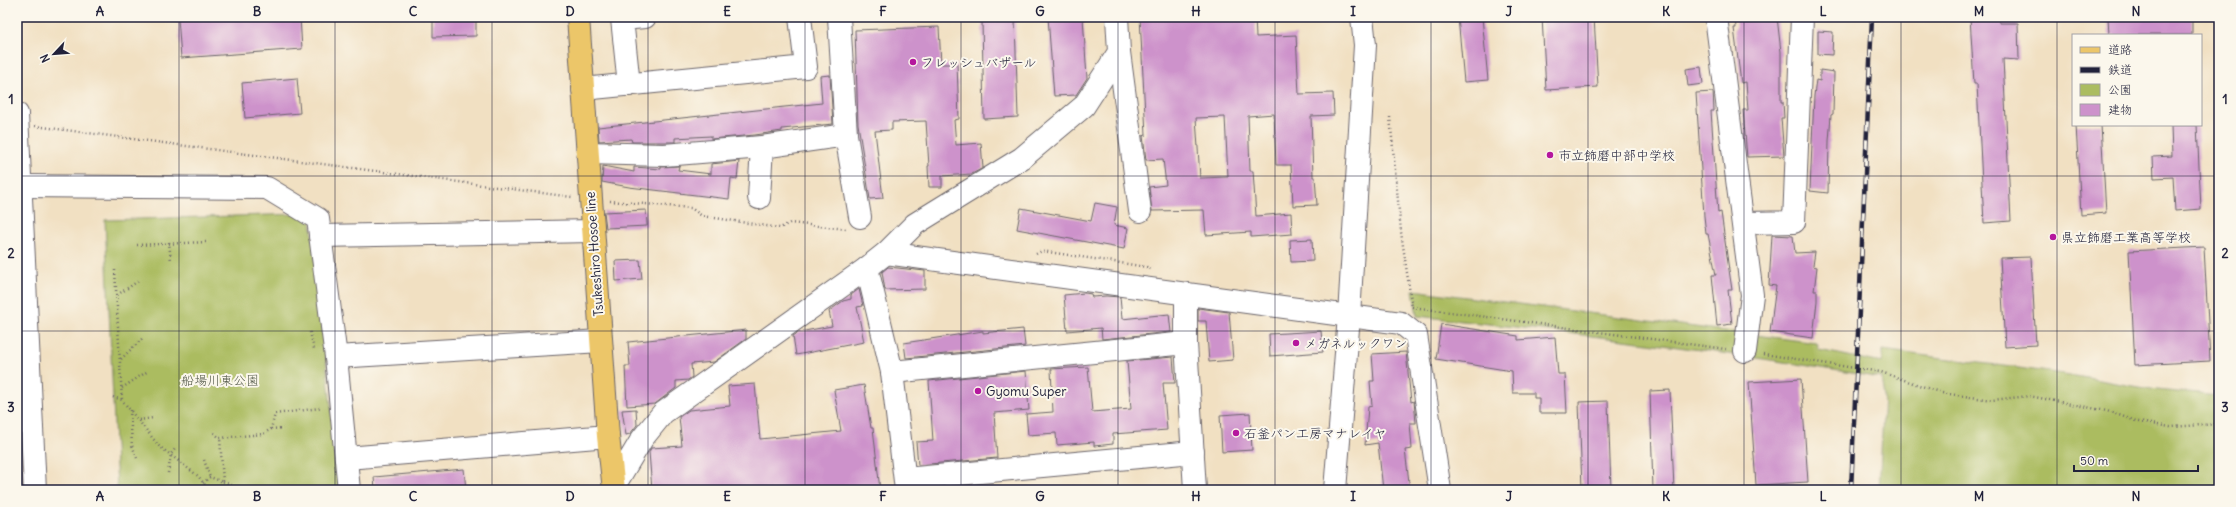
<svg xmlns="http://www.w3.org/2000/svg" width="2236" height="507" viewBox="0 0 2236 507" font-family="Delius,'Klee One',sans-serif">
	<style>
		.green { fill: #abbc60; stroke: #666f4e }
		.building { fill: #cd92cb; fill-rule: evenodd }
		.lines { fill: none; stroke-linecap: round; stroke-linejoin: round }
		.minor-casing { stroke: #6a646a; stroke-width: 24 }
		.major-casing { stroke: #6a646a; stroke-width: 24 }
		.path { stroke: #6a646a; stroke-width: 2.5; stroke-dasharray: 1 3; stroke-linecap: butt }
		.minor { stroke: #fff; stroke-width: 22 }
		.major { stroke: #ecc669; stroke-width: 22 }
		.rail-casing { stroke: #22223b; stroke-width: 4.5 }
		.rail { stroke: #fbf7ec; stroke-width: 3; stroke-dasharray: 9; stroke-linecap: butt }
		.grid { fill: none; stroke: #22223b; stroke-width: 1; stroke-opacity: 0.55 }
		.poi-dot { fill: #b5179e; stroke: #fbf7ec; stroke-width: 1.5 }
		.labels { text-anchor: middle; stroke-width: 4; stroke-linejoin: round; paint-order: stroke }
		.poi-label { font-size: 13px; fill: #22223b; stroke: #fbf7ec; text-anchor: start }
		.street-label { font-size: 13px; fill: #22223b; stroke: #fbf7ec }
		.park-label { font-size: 13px; fill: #525848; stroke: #fbf7ec }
		.neatline { fill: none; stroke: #22223b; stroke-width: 1.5 }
		.grid-label { font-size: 13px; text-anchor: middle; font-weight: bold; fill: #22223b }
	</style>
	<rect width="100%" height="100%" fill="#fbf7ec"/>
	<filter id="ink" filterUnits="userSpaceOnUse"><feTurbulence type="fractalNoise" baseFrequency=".025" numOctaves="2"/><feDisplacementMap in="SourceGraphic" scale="8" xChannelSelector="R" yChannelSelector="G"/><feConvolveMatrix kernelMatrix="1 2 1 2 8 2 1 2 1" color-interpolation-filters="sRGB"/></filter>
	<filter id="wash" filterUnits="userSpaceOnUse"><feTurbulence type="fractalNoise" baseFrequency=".012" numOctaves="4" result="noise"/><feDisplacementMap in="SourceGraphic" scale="16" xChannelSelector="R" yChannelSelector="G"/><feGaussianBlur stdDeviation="0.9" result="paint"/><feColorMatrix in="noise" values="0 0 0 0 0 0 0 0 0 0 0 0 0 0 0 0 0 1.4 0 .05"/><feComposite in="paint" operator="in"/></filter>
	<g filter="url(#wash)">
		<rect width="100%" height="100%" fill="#f1e0c2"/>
		<g class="green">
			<path d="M301,214L311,220L340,490H117L105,220Z"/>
			<path d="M1413,290L1817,343L1819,350L1882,363V350L2064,374L2157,390L2219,396V490H1879L1884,396L1881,378C1728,351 1572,333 1417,316Z"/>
		</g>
		<g id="blocks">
			<g class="building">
				<path d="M193,17H300L302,49L181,58L178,18Z"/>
				<path d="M433,17H476V36L433,37Z"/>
				<path d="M1048,17H1083L1087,78L1076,95L1054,96Z"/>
				<path d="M1140,17H1255L1256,37L1296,35L1299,94L1333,93L1334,115L1311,116L1313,177H1315L1317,205L1293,206L1291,165H1276L1274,114L1248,116L1250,171H1253L1256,216L1291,213L1292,234L1251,237V232L1206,235L1204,210L1152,211L1149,187L1166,185L1163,159L1146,160L1143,136L1146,135ZM1225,117L1228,177L1200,178L1196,118Z"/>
				<path d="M1458,17H1482L1488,80L1464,82Z"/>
				<path d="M1542,17H1594L1598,87L1546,90Z"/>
				<path d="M1735,17H1777L1781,52V102H1783L1784,118H1781L1784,156L1747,157L1743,110H1748L1746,82L1741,83L1734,28H1736Z"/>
				<path d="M1970,17H1999V23H2018L2019,60L2003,59L2011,221L1984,223L1977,84H1974Z"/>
				<path d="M2108,17H2192V35H2109Z"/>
				<path d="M1015,20L1018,117L984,119L982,21Z"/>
				<path d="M939,27L941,64H957L959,119L954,120L956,145L981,143L983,168L972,174L942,176V187H929L928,166H929L926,121L892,122V130L875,131L883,198L870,199L858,124L855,30Z"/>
				<path d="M1818,31L1833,32L1832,55L1818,54Z"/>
				<path d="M1701,67L1703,84L1688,86L1686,69Z"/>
				<path d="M1820,70L1834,72L1833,114L1831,115L1829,141L1828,193L1810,191L1814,96L1816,80L1820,81Z"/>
				<path d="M830,75L833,124L782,129V131L755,135L711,139V136L675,138V142H632L631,139L599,141L598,127L822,103L820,76Z"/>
				<path d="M297,78L300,113L245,118L242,83Z"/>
				<path d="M1713,92L1714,111H1711L1718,213L1721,212L1728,263L1732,290H1728L1732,324L1717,326L1712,275H1716L1708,234H1706L1704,216L1696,93Z"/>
				<path d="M2076,125H2101L2106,213L2081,215Z"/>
				<path d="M2171,125H2197L2201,209L2175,211L2173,177L2154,178L2153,157L2172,156Z"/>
				<path d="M739,161L737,179L731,178L729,199L629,187L602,182L603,166L634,172V167L661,169V167L679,166L678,170L711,174V164Z"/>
				<path d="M1095,203L1117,207L1114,225L1128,228L1124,249L1017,229L1021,208L1091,221Z"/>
				<path d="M646,210L647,226L606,228L604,212Z"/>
				<path d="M1772,235L1793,236L1795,253L1815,252L1813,266L1817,267L1814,291H1817V301L1813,338L1770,332L1776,286L1769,285Z"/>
				<path d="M1312,239L1313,261L1291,262L1290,240Z"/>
				<path d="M2204,247L2210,361L2135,365L2129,251Z"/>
				<path d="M2031,257L2036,345L2005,347L2000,258Z"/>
				<path d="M640,260L642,279L616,281L615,261Z"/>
				<path d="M888,267L925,271V289L885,290L882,272Z"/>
				<path d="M859,289L863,306L857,307L864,342L796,355L793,336L799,332L832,326L829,311L843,301L851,299V295Z"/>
				<path d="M1085,293L1091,294L1092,297L1106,296L1120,297L1122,319L1169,314L1171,332L1102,339L1101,328L1067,331L1064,295Z"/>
				<path d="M1198,308L1229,312L1233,360L1209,362L1206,321H1198Z"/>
				<path d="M1441,324L1518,336V340L1555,337L1558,374H1565L1567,413H1539V398H1534V393H1513L1512,371L1436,359Z"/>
				<path d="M1023,329L1025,346L906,358L904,343L983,331V333Z"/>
				<path d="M746,330V339L714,362L691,364L692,377L688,380L676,381V388L655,404L627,406L625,366H630L628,342Z"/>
				<path d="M1321,331L1323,352L1270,356L1269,334Z"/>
				<path d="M1406,352L1411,402L1414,401L1416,423H1410L1412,449L1405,450L1410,490H1383L1378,443L1365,445L1368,407L1372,406L1370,381H1374L1372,354Z"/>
				<path d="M1173,357L1175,383H1163L1167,430L1113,434V444L1094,446V442L1057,445L1056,433L1028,435L1026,414L1053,412L1051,369L1088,367L1092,412L1131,409L1127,361Z"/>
				<path d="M1026,371L1029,410L994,413L997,458L918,465L916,442L933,441L929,381Z"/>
				<path d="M1801,379L1808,482L1756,485L1749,382Z"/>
				<path d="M755,384L760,439L841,431L834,390L864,385L871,428H873L880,490H652L649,452L651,448L682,446L679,417L689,410L730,406L728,386Z"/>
				<path d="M1670,390L1674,490H1653L1650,391Z"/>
				<path d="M1608,401L1611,490H1582L1579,402Z"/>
				<path d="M636,409L637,425L630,434L626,435L622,410Z"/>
				<path d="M1250,413L1252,450L1222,452L1220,415Z"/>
				<path d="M464,469L466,490H375L374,477Z"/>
			</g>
		</g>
	</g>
	<g filter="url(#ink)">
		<use href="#blocks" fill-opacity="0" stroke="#6a646a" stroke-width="1"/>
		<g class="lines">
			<defs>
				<g id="minor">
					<path d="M839,17L846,135L860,217"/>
					<path d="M1716,17L1752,295L1745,351"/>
					<path d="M1119,52L1140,211"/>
					<path d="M629,85L622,19L645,17"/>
					<path d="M583,89L806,67L800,17"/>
					<path d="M17,114L35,490"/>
					<path d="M587,153L664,155L762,147L846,135"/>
					<path d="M19,186L267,188L318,219L336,357L349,490"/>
					<path d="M759,198L762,147"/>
					<path d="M1744,223L1794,222L1802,17"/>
					<path d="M320,236L592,231"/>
					<path d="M886,253L1401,323L1416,335L1440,490"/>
					<path d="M867,268L892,372L906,490"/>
					<path d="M1186,343V294"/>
					<path d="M336,357L601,341"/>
					<path d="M892,372L1186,343L1195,490"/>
					<path d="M347,458L608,436"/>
					<path d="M905,479L1193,452"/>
					<path d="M614,486L642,439L663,413L867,268L886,253L915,224L1022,158L1084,106L1119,52L1117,17"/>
					<path d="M1335,490L1349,316L1365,45L1362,17"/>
				</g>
				<path id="major" d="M578,17L608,436L614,490"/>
			</defs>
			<use href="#minor" class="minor-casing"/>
			<use href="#major" class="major-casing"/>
			<g class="path">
				<path d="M1390,117L1401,232L1412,307"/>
				<path d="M35,126L572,197"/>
				<path d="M610,201L691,208L702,216L780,228L790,223L846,229"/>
				<path d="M169,242L171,261"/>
				<path d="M137,245L207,242"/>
				<path d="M1036,254L1042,251L1147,267L1151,269"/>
				<path d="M115,270L122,400"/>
				<path d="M117,295L140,280"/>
				<path d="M1412,307L1726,349"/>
				<path d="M310,332L314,349"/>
				<path d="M1763,354L1881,372L1942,393L1992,400L2029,396L2107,411L2139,422L2170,427L2219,424"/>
				<path d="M121,359L144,337"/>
				<path d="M122,388L148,371"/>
				<path d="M113,397L122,400L159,446L198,476L209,490"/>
				<path d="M130,410L132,445L137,458"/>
				<path d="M139,420L153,418"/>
				<path d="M271,429L283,428"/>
				<path d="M214,433L220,438L263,434L271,429L275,414L320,408"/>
				<path d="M204,460L210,477"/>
				<path d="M168,473L171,454L175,449"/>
				<path d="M223,482L232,485"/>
				<path d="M203,483L210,477L223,482L220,438"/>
			</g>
			<use href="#minor" class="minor"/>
			<use href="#major" class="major"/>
			<defs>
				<path id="rail" d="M1851,490L1872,17"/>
			</defs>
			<use href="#rail" class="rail-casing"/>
			<use href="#rail" class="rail"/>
		</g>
	</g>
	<path class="grid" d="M179,17V490M335,17V490M492,17V490M648,17V490M805,17V490M961,17V490M1118,17V490M1275,17V490M1431,17V490M1588,17V490M1744,17V490M1901,17V490M2057,17V490M17,176H2219M17,331H2219"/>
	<g class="poi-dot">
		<circle cx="913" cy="62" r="4"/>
		<circle cx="1550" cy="155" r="4"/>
		<circle cx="2053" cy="237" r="4"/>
		<circle cx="1296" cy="343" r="4"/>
		<circle cx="978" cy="391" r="4"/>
		<circle cx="1236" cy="433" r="4"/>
	</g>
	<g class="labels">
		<g class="poi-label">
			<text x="921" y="67">フレッシュバザール</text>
			<text x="1558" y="160">市立飾磨中部中学校</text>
			<text x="2061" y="242">県立飾磨工業高等学校</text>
			<text x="1304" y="348">メガネルックワン</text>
			<text x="986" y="396">Gyomu Super</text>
			<text x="1244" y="438">石釜パン工房マナレイヤ</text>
		</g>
		<g class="street-label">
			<text transform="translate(594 254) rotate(-94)" y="5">Tsukeshiro Hosoe line</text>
		</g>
		<g class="park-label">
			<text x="220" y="385">船場川東公園</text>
		</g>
	</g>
	<rect width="2236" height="507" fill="none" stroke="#fbf7ec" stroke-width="44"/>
	<rect x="2072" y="34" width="130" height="92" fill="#fbf7ec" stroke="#a4a2a5"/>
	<rect x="2080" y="47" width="20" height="6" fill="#ecc669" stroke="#a4a2a5"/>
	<text x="2108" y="54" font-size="12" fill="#22223b">道路</text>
	<rect x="2080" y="67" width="20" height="6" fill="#22223b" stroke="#a4a2a5"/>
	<text x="2108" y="74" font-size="12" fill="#22223b">鉄道</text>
	<rect x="2080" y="84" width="20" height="12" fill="#abbc60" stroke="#a4a2a5"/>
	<text x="2108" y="94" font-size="12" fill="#22223b">公園</text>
	<rect x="2080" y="104" width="20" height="12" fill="#cd92cb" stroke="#a4a2a5"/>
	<text x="2108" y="114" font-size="12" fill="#22223b">建物</text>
	<g transform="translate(54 54) rotate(244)" stroke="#fbf7ec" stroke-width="3" paint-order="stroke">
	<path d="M0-3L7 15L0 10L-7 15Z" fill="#22223b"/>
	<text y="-6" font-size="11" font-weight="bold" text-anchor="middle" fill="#22223b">N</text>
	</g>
	<path d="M2074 465v6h124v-6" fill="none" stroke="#22223b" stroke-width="2"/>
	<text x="2080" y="465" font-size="12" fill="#22223b" stroke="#fbf7ec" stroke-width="3" paint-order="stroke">50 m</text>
	<rect x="22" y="22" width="2192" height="463" class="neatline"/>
	<g class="grid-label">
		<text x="100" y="16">A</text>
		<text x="257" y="16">B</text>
		<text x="413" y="16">C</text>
		<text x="570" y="16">D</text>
		<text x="727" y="16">E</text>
		<text x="883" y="16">F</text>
		<text x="1040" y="16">G</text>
		<text x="1196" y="16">H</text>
		<text x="1353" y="16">I</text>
		<text x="1509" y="16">J</text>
		<text x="1666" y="16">K</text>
		<text x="1823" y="16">L</text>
		<text x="1979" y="16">M</text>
		<text x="2136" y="16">N</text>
		<text x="11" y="104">1</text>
		<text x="2225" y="104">1</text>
		<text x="11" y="258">2</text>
		<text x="2225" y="258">2</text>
		<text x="11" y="412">3</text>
		<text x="2225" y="412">3</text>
		<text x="100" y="501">A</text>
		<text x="257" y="501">B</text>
		<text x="413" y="501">C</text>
		<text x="570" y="501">D</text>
		<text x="727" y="501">E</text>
		<text x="883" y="501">F</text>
		<text x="1040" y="501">G</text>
		<text x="1196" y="501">H</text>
		<text x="1353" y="501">I</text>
		<text x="1509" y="501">J</text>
		<text x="1666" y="501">K</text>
		<text x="1823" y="501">L</text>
		<text x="1979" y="501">M</text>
		<text x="2136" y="501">N</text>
	</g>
</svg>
